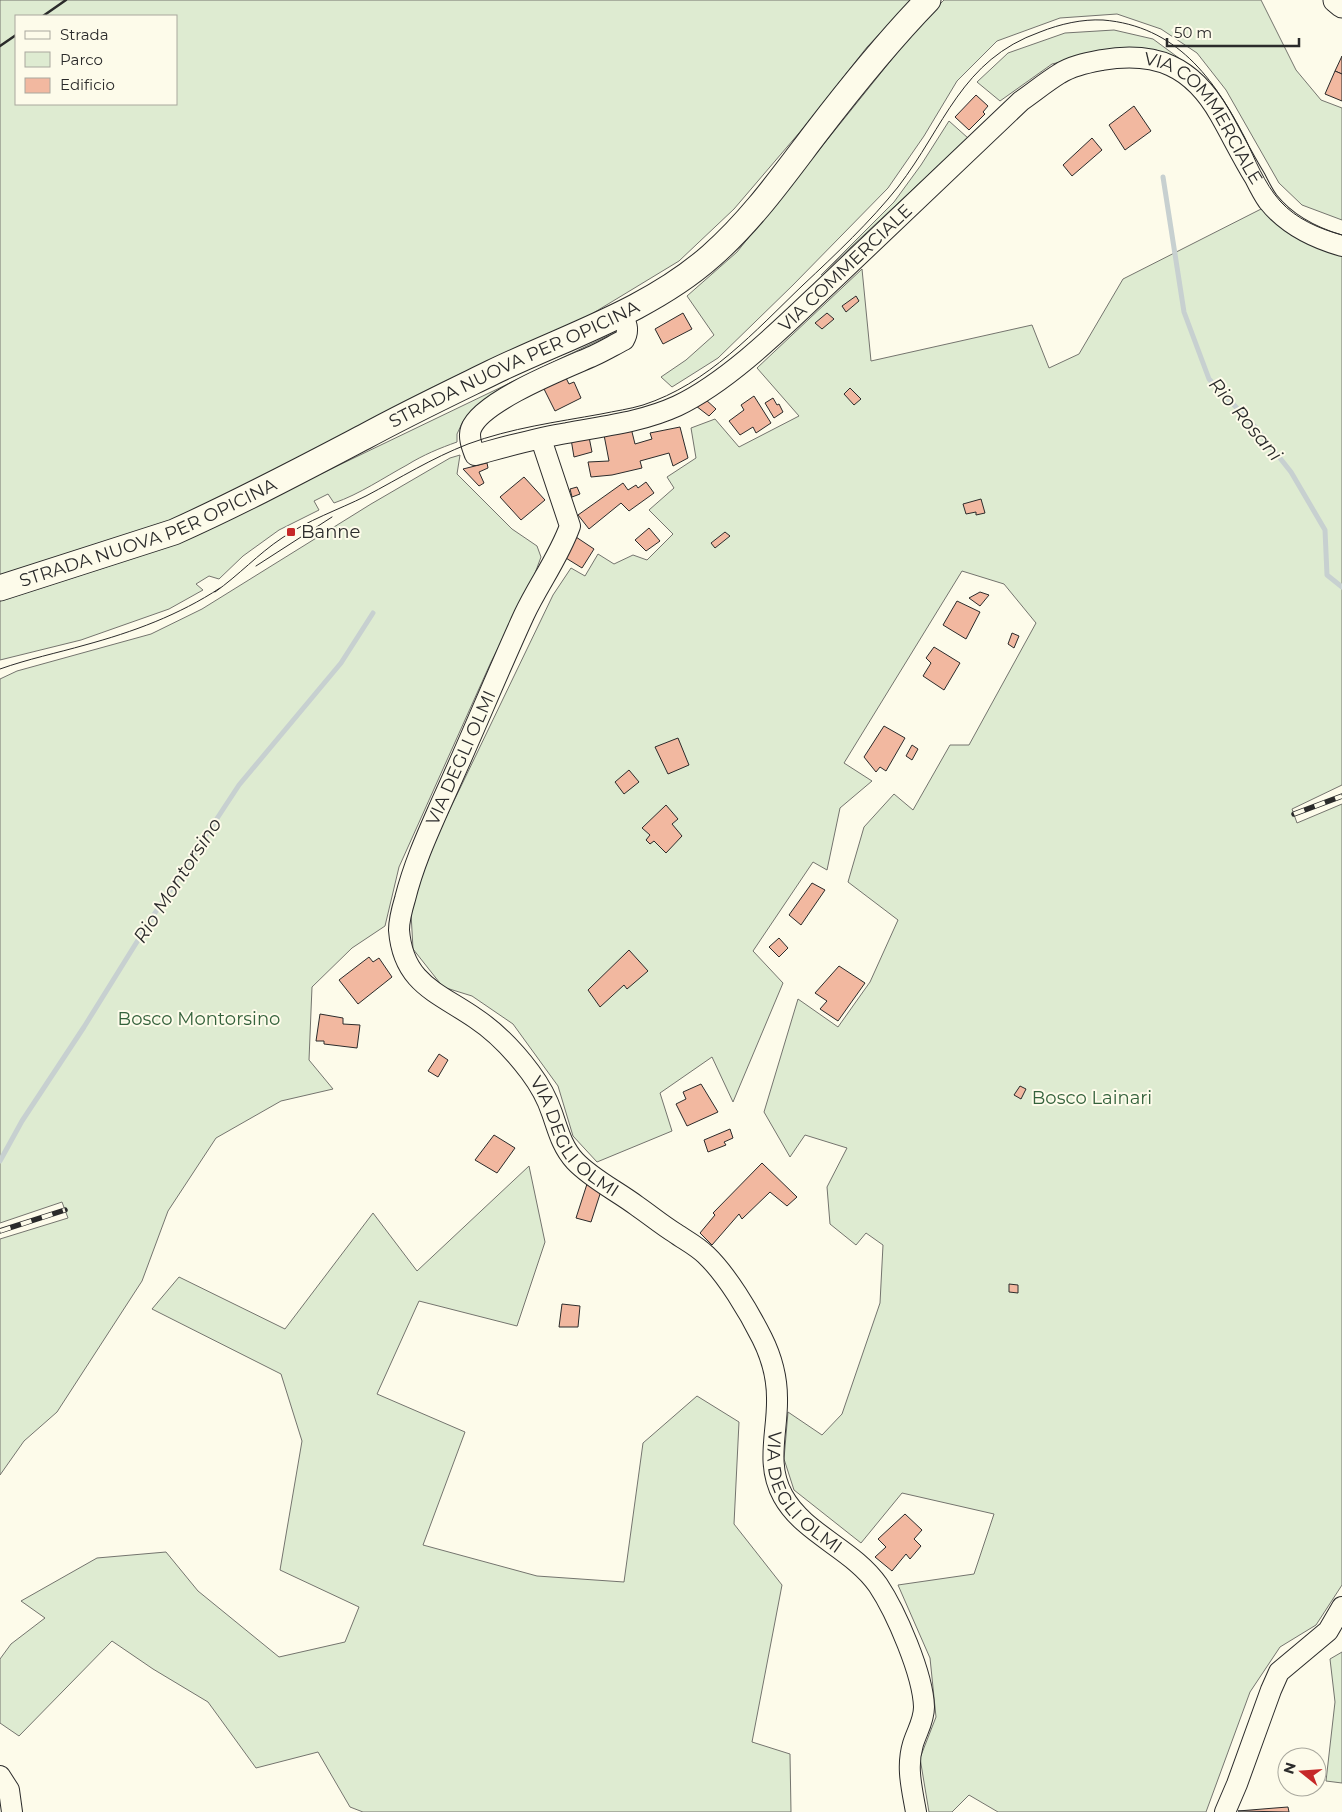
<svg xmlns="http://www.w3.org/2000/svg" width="1342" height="1812" viewBox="0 0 1342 1812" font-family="Montserrat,sans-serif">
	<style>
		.green { fill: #deebd1; stroke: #74746e; fill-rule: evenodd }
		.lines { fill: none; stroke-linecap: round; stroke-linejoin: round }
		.stream { stroke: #c7d0d0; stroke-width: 5 }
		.building { fill: #f2b8a0; stroke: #2b2b2b }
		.minor-casing { stroke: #2b2b2b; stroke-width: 22 }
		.major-casing { stroke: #2b2b2b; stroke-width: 27 }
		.minor { stroke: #fdfbea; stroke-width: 20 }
		.major { stroke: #fdfbea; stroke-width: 25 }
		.tram { stroke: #2b2b2b; stroke-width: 1 }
		.rail-casing { stroke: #2b2b2b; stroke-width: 5.5 }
		.rail { stroke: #fdfbea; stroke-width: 4; stroke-dasharray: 11; stroke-linecap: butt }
		.wall { stroke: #2b2b2b; stroke-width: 2.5 }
		.poi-dot { fill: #c62828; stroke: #fdfbea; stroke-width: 2 }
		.labels { text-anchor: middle; stroke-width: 4; stroke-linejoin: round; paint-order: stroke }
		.street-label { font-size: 18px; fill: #2b2b2b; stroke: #fdfbea }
		.poi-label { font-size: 18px; fill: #2b2b2b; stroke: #fdfbea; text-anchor: start }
		.park-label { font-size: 18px; fill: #34623c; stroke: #fdfbea }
		.water-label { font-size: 19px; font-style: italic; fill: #2b2b2b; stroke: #fdfbea }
	</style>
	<rect width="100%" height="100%" fill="#fdfbea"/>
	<g class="green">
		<path d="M0,0H912L867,47L805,126L734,209L679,261L590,315L460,374L245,488L156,527L0,577ZM16,16H176V104H16Z"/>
		<path d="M944,0H1261L1296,70L1321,100L1342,108V220L1302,205L1279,183L1226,90L1197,53L1161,29L1117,14L1060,18L997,41L957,81L924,136L888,188L793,285L718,358L672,387L661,377L686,360L714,335L687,296L737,252L921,23Z"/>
		<path d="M1114,30L1153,39L1187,64L1156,50H1111L1052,64L1000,101L977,82L1008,53L1065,33Z"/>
		<path d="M949,121L968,138L821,275L894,202L921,165Z"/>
		<path d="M1267,206L1342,254V785L1292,809L1297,823L1342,804V1585L1316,1625L1280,1647L1250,1692L1206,1812H998L969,1795L952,1812H929L920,1758L936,1717L930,1658L898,1585L974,1574L994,1514L902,1493L861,1543L794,1490L784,1459L788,1412L822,1435L842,1414L880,1303L883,1245L866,1233L856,1245L830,1224L827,1187L847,1148L805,1135L790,1157L764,1112L798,999L838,1027L870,982L898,920L848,882L864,827L894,794L913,810L950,745H969L1036,623L1004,584L962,571L844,763L872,781L840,808L827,870L813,862L753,951L783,983L733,1102L712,1057L660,1093L672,1131L597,1162L573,1136L558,1086L513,1024L472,996L443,987L413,949L411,913L426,859L553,595L571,568L585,576L598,554L614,564L633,555L647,560L673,534L649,510L674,488L667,477L696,458L691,428L715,419L739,447L799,416L757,368L862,269L871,361L1032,325L1049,368L1079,354L1123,279Z"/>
		<path d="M618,331L603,341L487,400L463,421L457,434V442C440,448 423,455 407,465C383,478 360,494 334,503L328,494L314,501L319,510L279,530L243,556L219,579L209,576L196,584L203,590L169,609L81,640L0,660V601L118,563L202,531Z"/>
		<path d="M460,455L457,474L512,529L537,546L541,557L531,584L491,662L399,867L385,926L352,948L312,987L309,1060L333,1089L281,1101L216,1138L168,1211L142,1281L57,1412L24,1441L0,1475V1239L68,1218L62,1202L0,1223V679L17,671L151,634L202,609L371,504L450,458Z"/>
		<path d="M529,1166L545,1242L517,1326L419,1301L377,1394L465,1432L423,1545L537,1576L624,1582L643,1443L697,1396L739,1422L734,1524L782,1585L752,1742L790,1754L791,1812H363L350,1807L318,1752L256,1768L208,1702L153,1669L112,1641L19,1736L0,1723V1659L11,1644L45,1618L21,1601L97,1558L166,1552L198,1591L279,1657L345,1642L359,1607L280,1570L302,1441L281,1374L152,1309L179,1277L285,1329L373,1213L417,1271Z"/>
		<path d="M1342,1652V1783L1326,1781L1335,1702L1330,1659Z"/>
	</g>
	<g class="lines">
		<g class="stream">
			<path d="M1163,177L1184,312L1209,379L1256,428L1291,472L1325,530L1327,575L1342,587"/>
			<path d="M0,1161L22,1121L84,1027L153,916L239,785L341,663L373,613"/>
		</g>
	</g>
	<g class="building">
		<path d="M1342,56V74L1335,71Z"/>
		<path d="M1335,71L1342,74V101L1325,94Z"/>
		<path d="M976,95L988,106L983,112L985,114L969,130L955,117Z"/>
		<path d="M1134,106L1151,131L1125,150L1109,125Z"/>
		<path d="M1092,138L1102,150L1072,176L1063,165Z"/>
		<path d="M856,296L859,301L846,312L842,306Z"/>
		<path d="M683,313L692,329L663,344L655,329Z"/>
		<path d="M827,313L834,319L822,329L815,323Z"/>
		<path d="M565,376L569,384L574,382L581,398L555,411L543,387Z"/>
		<path d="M850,388L861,399L854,405L844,394Z"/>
		<path d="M754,396L771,423L756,433L753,427L740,435L729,421L744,410L741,405Z"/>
		<path d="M773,398L777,405L779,404L783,412L774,418L765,403Z"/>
		<path d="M705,399L716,409L709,416L696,406Z"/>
		<path d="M680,427L688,458L673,466L669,453L640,461L642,468L612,475L591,477L588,462L609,461L604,435L631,428L635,444L652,439L650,433Z"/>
		<path d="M589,437L592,452L574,457L571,439Z"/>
		<path d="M487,463L488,468L479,472L484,483L479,486L463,469Z"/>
		<path d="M524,477L545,500L521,520L500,497Z"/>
		<path d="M646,482L654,493L629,511L621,503L589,529L578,515L623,483L628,490L636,485L638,488Z"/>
		<path d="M577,487L580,494L572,497L570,489Z"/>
		<path d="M981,499L985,513L976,515V512L966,514L963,504Z"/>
		<path d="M649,528L660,541L646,551L635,540Z"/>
		<path d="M725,532L730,536L715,548L711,543Z"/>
		<path d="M573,535L594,549L582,568L561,555Z"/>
		<path d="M980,592L989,595L980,606L969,598Z"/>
		<path d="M957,601L980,612L966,639L943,625Z"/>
		<path d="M1012,633L1019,636L1014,648L1008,644Z"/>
		<path d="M934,647L960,663L944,690L923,676L931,663L926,658Z"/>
		<path d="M884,726L905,738L886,771L880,767L876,772L864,757Z"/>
		<path d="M678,738L689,765L668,774L655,747Z"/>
		<path d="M912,745L918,749L912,760L906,756Z"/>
		<path d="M629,770L639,782L624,794L615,782Z"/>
		<path d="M666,805L678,819L672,824L682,836L666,853L654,841L650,844L646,840L650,835L642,828Z"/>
		<path d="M812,883L825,890L801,925L789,915Z"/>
		<path d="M779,938L788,948L779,957L769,947Z"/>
		<path d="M629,950L648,971L627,989L624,985L600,1007L588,990Z"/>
		<path d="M369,957L373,962L379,958L392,977L358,1004L339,980Z"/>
		<path d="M839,966L865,983L838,1021L820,1009L827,1001L815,993Z"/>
		<path d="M320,1014L343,1018V1024L360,1025L357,1048L324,1044V1041H316Z"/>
		<path d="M439,1054L448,1060L438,1077L428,1071Z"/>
		<path d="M701,1084L718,1112L687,1126L676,1104L686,1099L683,1092Z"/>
		<path d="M1020,1086L1026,1089L1021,1099L1014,1095Z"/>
		<path d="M730,1129L733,1138L724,1142L726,1145L708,1152L704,1140Z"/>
		<path d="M494,1135L515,1148L497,1173L475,1160Z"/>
		<path d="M762,1163L797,1197L787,1206L770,1192L742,1219L739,1214L712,1245L700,1233L715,1215L713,1213Z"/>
		<path d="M587,1184L601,1191L591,1222L576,1218Z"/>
		<path d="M1009,1284L1018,1285V1293L1009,1292Z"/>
		<path d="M562,1304L580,1306L578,1327H559Z"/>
		<path d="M905,1514L922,1530L914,1539L921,1546L910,1559L906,1554L892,1571L875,1557L886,1547L878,1539Z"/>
		<path d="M1288,1807L1289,1812L1238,1811L1275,1808Z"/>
	</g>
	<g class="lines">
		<defs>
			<g id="minor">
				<path id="s1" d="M622,313C626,323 630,330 624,340C614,345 604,351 593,356C566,368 481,401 471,429C468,437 472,447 475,455C505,447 536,438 567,433C604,426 642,422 677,406C732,380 790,320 835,278C897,219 959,160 1021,101C1034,92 1046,82 1059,74C1071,66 1087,63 1102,60C1156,51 1192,66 1220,115C1232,136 1242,157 1255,178C1259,186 1263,194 1268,201C1287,225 1314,238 1342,246"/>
				<path id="s2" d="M541,439L570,526C559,557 538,585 524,615C496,676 471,738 443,799C428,833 414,863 405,899C402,909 399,920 399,930C403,983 437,992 475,1018C496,1032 515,1052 530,1072C539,1084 547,1098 552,1113C558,1130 562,1147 575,1161C592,1179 617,1191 637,1206C650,1215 662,1225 675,1233C685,1240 697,1246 706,1255C727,1275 749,1312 762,1338C771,1356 777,1378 777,1398C778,1431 765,1464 783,1496C804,1534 853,1549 878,1585C896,1612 923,1674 924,1707C924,1721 917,1731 913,1744C906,1767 912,1789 916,1812"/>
				<path d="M0,1776L9,1790L12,1812"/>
				<path d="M1225,1812L1237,1784L1271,1690L1279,1672L1328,1631L1342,1607"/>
			</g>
			<g id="major">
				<path d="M1336,0L1342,5"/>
				<path id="s3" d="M0,588L174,532C239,503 301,470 364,437C406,414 448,394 491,373C565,337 649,311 711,256C752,220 783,176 815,134C851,87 887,42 928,0"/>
			</g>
		</defs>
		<use href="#minor" class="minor-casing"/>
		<use href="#major" class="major-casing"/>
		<use href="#minor" class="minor"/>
		<use href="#major" class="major"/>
		<g class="tram">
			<path d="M256,566L332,517"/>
			<path d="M215,592C239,575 258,554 282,538C308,520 338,510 366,496C400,478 432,458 468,444C511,428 557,422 601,414C615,411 630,409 643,405C708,384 755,331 803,285C836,254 870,222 898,187C945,126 961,60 1040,32C1060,24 1082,19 1103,20C1176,26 1214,78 1245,138C1255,159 1264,183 1280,201C1296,219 1320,229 1342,235"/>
			<path d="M0,669C28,659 57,653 85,645C133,632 179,615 220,588"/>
		</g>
		<defs>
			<g id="rail">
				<path d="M1294,814L1342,796"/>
				<path d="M0,1231L65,1210"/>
			</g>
		</defs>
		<use href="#rail" class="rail-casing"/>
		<use href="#rail" class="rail"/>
		<g class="wall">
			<path d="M43,16L66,0"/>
			<path d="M0,46L16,35"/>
		</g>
	</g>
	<rect class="poi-dot" x="286" y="527" width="10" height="10" rx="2.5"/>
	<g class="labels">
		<g class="street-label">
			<text dy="6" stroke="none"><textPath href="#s1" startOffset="1126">VIA COMMERCIALE</textPath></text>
			<text dy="6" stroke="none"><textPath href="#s1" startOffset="661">VIA COMMERCIALE</textPath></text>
			<text dy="6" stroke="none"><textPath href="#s3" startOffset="562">STRADA NUOVA PER OPICINA</textPath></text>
			<text dy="6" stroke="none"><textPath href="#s3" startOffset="158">STRADA NUOVA PER OPICINA</textPath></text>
			<text transform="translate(461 758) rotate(-66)" y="6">VIA DEGLI OLMI</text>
			<text dy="6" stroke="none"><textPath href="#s2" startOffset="812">VIA DEGLI OLMI</textPath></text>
			<text dy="6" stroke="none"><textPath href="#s2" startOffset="1262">VIA DEGLI OLMI</textPath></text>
		</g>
		<g class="poi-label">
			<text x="301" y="538">Banne</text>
		</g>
		<g class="park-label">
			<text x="199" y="1025">Bosco Montorsino</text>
			<text x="1092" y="1104">Bosco Lainari</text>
		</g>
		<g class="water-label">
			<text transform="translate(1246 419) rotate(50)" y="7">Rio Rosani</text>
			<text transform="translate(177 880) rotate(-57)" y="7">Rio Montorsino</text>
		</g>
	</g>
	<rect x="15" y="15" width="162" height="90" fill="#fdfbea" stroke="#a9a89e"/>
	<rect x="25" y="31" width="25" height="8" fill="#fdfbea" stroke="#a9a89e"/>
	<text x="60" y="40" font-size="15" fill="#2b2b2b">Strada</text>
	<rect x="25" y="52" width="25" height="15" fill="#deebd1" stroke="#a9a89e"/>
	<text x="60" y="65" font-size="15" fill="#2b2b2b">Parco</text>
	<rect x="25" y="78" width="25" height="15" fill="#f2b8a0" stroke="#a9a89e"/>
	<text x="60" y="90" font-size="15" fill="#2b2b2b">Edificio</text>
	<g transform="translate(1302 1772) rotate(287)"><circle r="24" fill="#fdfbea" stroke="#a9a89e"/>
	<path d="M0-4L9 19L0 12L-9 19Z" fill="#c62828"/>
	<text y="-8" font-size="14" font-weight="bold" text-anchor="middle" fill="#2b2b2b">N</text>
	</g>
	<path d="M1167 38v8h132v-8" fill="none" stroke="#2b2b2b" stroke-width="2.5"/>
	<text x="1174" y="38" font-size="15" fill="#2b2b2b" stroke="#fdfbea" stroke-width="4" paint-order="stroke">50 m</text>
</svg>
